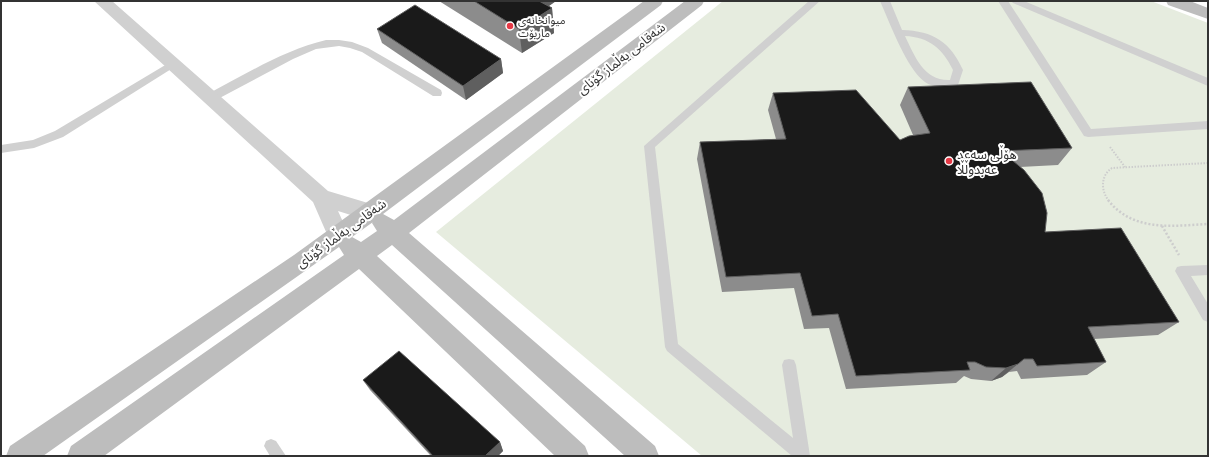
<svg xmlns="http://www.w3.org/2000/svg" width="1209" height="457" viewBox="0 0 1209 457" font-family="Roboto,'Noto Sans Arabic',sans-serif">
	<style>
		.green { fill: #e6ecdf }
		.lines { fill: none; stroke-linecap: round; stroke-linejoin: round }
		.path-far1 { stroke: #cdcdcd; stroke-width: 2; stroke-dasharray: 1.5 1.5; stroke-linecap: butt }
		.path { stroke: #cdcdcd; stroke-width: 2.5; stroke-dasharray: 2 2; stroke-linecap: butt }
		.lane { fill: #d0d0d0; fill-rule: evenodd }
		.street { fill: #d0d0d0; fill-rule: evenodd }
		.secondary { fill: #bdbdbd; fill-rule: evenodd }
		.wall { fill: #8c8c8c }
		.shaded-wall { fill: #5f5f5f }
		.building { fill: #1a1a1a; stroke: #5f5f5f }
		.poi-dot { fill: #e63946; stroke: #fff; stroke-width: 1.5 }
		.labels { text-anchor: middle; stroke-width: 4; stroke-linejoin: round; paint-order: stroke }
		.far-poi-label { font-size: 11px; fill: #333; stroke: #fff; text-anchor: start }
		.street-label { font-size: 13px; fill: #333; stroke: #fff }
		.poi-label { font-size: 13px; fill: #333; stroke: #fff; text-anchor: start }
	</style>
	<rect width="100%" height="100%" fill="#fff"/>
	<path class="green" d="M723,1H1151L1208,23V456H702L436,232Z"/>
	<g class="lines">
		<g class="path-far1">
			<path d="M1110,147L1125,167"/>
			<path d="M1109,201C1101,191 1100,176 1112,168L1208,163"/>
		</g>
		<g class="path">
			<path d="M1108,200C1133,232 1172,226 1208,224"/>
			<path d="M1162,226L1179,255"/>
		</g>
		<g class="lane">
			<path d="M809,1H820L655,147L678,344L793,438L782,365L784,360L789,359L794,360L796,365L810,456H792L667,351L665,347L644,146Z"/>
			<path d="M880,1H890L902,30C934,31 950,42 963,70L958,85C948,88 933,88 925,82C906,68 890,23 880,1ZM905,36C929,37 943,49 953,70L950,80C924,81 915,57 905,36Z"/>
			<path d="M998,1H1008L1091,129L1208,121V129L1088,137L1084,136Z"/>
			<path d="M1011,1H1024L1208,78V86L1013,3Z"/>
			<path d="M326,40H339L352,42L368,48L441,90L442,93L441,96H433L362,52L350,48L339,46L316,49L293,59L214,101H206L205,98L206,95C244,75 284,50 326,40Z"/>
			<path d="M172,61L176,62L177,64L176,66L63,137L34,148L1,153V145L33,140L55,131Z"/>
			<path d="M1208,265V275L1191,276L1208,304V322L1203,320L1175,271L1177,267L1181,266Z"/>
			<path d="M271,439L276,441L286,456H270L264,446L266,441Z"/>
		</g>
		<path class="street" d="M94,1H112L328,191L378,206L381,212L378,218L370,221L338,211L349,235L346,241L338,244L330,241L313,202Z"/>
		<g class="secondary">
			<path d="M644,1H663L661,5L383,214L394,220L685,1H704L702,5L409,233L655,446L659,456H625L392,245L377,256L585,446L589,456H555L359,269L104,456H67L71,446L344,255L339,247L43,456H6L10,446L294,255ZM373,222L372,223L377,231L361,242L352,237Z"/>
			<path d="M1166,1H1190L1208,8V19L1168,5Z"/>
		</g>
	</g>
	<g class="wall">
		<path d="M439,1H556L549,6L552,8L554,33L522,53Z"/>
		<path d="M377,29L501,59L503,73L466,100L382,43Z"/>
		<path d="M908,87L1072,148L1058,165L1020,167L1045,232L1179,322L1158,335L1094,339L1106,362L1087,375L1021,379L1017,371L1009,372L1002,377L991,381L971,379L964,376L956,383L846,389L829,328L804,329L794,288L722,292L697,159L700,142L776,139L768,110L773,93L900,140L913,135L900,105Z"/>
		<path d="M363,380L500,442L503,451L498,456H431L370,390Z"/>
	</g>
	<g class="shaded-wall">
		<path d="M528,1H556L530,19Z"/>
		<path d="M552,8L554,33L522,53L519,29Z"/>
		<path d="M501,59L503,73L466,100L463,86Z"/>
		<path d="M1018,364L1002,377L991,381L1006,368Z"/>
		<path d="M500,442L503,451L498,456H485Z"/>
	</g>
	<g class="building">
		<path d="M474,1H539L552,8L519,29Z"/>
		<path d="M415,5L501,59L463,86L377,29Z"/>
		<path d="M1031,82L1072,148L1001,151L1024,170L1042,193L1047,213L1045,232L1121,228L1179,322L1088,327L1106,362L1037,366L1033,359H1024L1018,364L1006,368L986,367L975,362H967L970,370L856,376L838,314L812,316L800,273L726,277L700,142L786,139L773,93L856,90L900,140L909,136L930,133L908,87Z"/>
		<path d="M399,351L500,442L485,456H433L363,380Z"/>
	</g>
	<g class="poi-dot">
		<circle cx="510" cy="26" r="4"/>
		<circle cx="949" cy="161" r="4"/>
	</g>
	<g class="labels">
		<g class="far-poi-label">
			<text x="518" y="24">میوانخانەی<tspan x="518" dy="13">ماریۆت</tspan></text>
		</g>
		<g class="street-label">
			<text transform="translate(621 58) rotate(-38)" y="5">شەقامی یەڵماز گۆنای</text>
			<text transform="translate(341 233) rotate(-36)" y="5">شەقامی یەڵماز گۆنای</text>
		</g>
		<g class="poi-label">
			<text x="957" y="159">ھۆڵی سەعد<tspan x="957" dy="15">عەبدوڵڵا</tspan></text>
		</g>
	</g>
	<rect width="1209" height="457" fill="none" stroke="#333333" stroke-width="4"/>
</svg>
